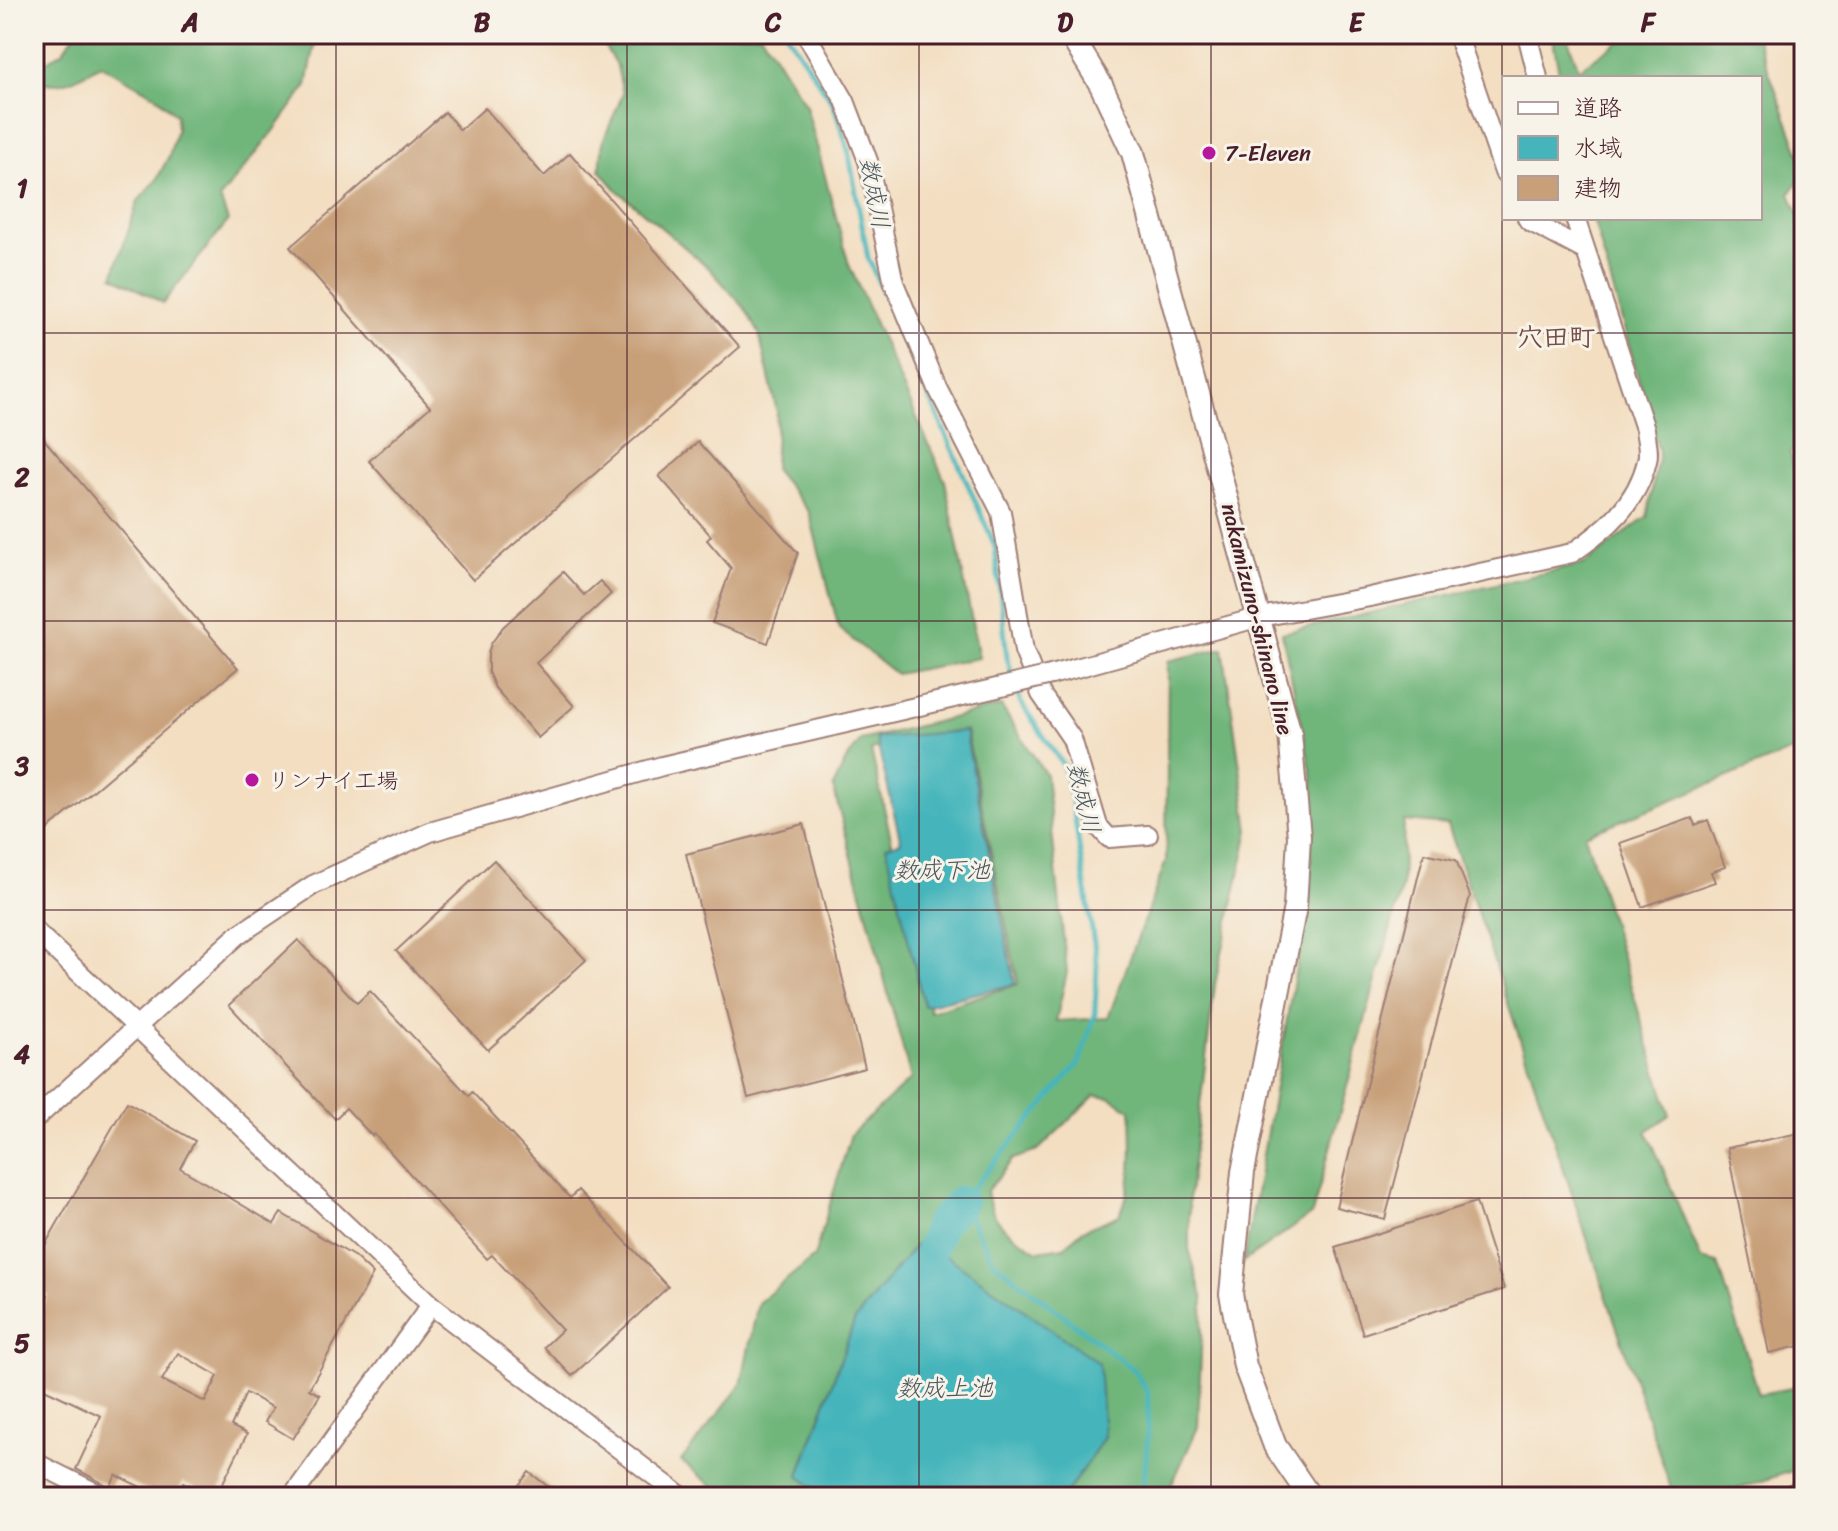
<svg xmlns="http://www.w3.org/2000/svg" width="1838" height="1531" viewBox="0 0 1838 1531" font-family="Sriracha,'Klee One',sans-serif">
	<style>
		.forest { fill: #70b57a; stroke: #5d6a52; stroke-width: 2; fill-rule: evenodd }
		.water { fill: #45b5bb; stroke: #486a73; stroke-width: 2 }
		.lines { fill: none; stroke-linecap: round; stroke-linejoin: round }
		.stream { stroke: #45b5bb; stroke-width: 5 }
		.river { stroke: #45b5bb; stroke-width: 32 }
		.building { fill: #c79f78; fill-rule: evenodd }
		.minor-casing { stroke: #9e7e76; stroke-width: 22 }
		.major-casing { stroke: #9e7e76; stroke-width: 26 }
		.minor { stroke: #fff; stroke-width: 18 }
		.major { stroke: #fff; stroke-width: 22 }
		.minor-bridge-casing { stroke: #9e7e76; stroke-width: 22; stroke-linecap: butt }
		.minor-bridge { stroke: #fff; stroke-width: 18 }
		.grid { fill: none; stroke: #4a1f2b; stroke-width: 2; stroke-opacity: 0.55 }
		.poi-dot { fill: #b5179e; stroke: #f7f3e8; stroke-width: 3 }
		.labels { text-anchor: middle; stroke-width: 6; stroke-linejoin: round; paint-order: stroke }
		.poi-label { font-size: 22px; fill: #4a1f2b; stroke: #f7f3e8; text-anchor: start }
		.street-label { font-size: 22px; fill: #4a1f2b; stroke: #f7f3e8 }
		.water-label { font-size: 24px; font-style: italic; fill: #48545d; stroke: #f7f3e8 }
		.quarter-label { font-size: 26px; font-weight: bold; fill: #764c46; stroke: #f7f3e8 }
		.neatline { fill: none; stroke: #4a1f2b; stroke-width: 3 }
		.grid-label { font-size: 26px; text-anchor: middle; font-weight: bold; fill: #4a1f2b }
	</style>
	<rect width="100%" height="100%" fill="#f7f3e8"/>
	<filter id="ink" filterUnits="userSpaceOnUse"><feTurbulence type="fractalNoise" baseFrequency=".0125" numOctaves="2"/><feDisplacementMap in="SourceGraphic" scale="16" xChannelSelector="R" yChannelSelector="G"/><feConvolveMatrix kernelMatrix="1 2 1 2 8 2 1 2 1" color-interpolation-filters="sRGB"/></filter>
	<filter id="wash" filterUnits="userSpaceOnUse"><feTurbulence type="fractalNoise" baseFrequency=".006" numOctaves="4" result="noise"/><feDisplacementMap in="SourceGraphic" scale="32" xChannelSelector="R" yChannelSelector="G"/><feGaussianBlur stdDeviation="1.8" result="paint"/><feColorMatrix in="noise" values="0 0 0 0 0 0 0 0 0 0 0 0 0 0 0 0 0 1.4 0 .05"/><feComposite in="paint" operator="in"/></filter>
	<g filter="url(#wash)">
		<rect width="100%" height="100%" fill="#f3dec1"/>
		<g class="forest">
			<path d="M75,34H317L307,85L274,131L220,198L228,221L163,303L113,276L138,201L156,181L169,156L177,129L176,115L156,96L101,65C78,76 61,92 36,79L38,66L62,52Z"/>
			<path d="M593,34H761L806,106L849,265L945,481L979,658L896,674L839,629L809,512L774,469L777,412L759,333L744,307L709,268L617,190L600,170L603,141L623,94L617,66L603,44Z"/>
			<path d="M1552,34H1566L1579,69L1630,34H1755L1804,166V171L1790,194L1804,227V445L1790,452L1804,509V746L1585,835L1670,1115L1647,1131L1701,1259L1718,1263L1759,1394L1804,1386V1467L1714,1497H1674L1448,825L1404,821L1402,886L1312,1214L1244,1261L1310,890L1313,780L1282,633L1584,564L1647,517L1659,452L1593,218H1760V78H1560Z"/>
			<path d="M1223,648L1249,830L1215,984L1189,1195V1249L1203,1300L1198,1427L1166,1497H1064L1104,1437L922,1238L855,1320L799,1475L826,1497H727L681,1461L741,1385L758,1303L814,1257L851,1134L911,1079L833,787L845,762L861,740L1001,706L1046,775L1067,972L1056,1021L1108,1018L1166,861L1168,661ZM966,730L1018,984L930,1012L871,750ZM1095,1095L1109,1097L1131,1110C1132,1146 1135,1181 1120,1215L1083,1230L1064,1247L1038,1251C1011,1234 991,1225 987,1191L1013,1159L1037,1151Z"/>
		</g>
		<g class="water">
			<path d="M965,731L1015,984L924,1006L886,846L901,842L876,738Z"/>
			<path d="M921,1238L1099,1363L1104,1437L1064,1497H826L799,1476L855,1320Z"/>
		</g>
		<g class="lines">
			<g class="stream">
				<path d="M787,34L833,103L848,149L868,258L995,546L1007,657L1013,678"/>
				<path d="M1016,688L1021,703L1063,765L1072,800L1097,963L1095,1014L1079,1063L961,1202L994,1262L1134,1370L1148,1393V1433L1144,1481L1136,1497"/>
			</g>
			<path class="river" d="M921,1279L940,1224L961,1202"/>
		</g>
		<g id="blocks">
			<g class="building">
				<path d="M485,108L544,176L570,153L740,347L473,580L369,461L430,407L290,247L445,112L460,130Z"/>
				<path d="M43,438L238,668L34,841V446Z"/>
				<path d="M698,442L798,553L768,643L712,623L731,568L707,540L711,536L659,476Z"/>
				<path d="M563,572L584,595L600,581L611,594L536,663L574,706L538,738L495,688L488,672V653L491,644L503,627Z"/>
				<path d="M1692,818L1695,825L1708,820L1725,867L1711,872L1715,882L1642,907L1620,843Z"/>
				<path d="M804,824L865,1068L748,1098L686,854Z"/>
				<path d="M1424,853L1456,860L1470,896L1385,1219L1336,1207Z"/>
				<path d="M494,860L586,960L488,1050L396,951Z"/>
				<path d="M298,940L357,1003L370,991L469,1096L472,1092L570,1198L578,1190L668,1287L572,1376L544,1347L562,1330L492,1255L487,1259L374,1134L372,1136L346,1108L335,1119L229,1005Z"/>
				<path d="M127,1102L195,1141L180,1168L274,1224L281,1213L355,1257L373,1274L309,1389L320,1395L293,1439L265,1422L273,1408L246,1393L231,1426L247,1434L216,1497L183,1482L176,1497H161L116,1475L110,1487L76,1469L101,1416L34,1384V1324L48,1295L34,1287V1264ZM178,1353L218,1376L205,1402L162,1380Z"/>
				<path d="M1804,1132V1345L1769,1353L1727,1148Z"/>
				<path d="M1476,1202L1504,1289L1363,1334L1335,1247Z"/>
				<path d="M529,1472L562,1497H510Z"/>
			</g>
		</g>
	</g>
	<g filter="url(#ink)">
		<use href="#blocks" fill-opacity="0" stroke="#9e7e76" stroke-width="2"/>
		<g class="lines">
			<defs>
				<g id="minor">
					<path d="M806,34L845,101L868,161L894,283L937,387L1001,512L1024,651L1041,694L1072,739L1098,826L1109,838L1148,835"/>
					<path d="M1457,34L1504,172"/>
					<path d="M1527,34L1538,78"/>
					<path d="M1527,218L1529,221L1584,250"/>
					<path d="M1051,675L1260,617L1370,597L1572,553C1606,530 1637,503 1647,461C1650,452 1646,439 1645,429L1575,218"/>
					<path d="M34,930L431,1305L682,1497"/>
					<path d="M34,1120L238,935L313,885L430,832L662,766L997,688"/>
					<path d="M34,1462L104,1497"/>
					<path d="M292,1497L431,1305"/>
					<path d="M1784,1497L1804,1489"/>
				</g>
				<path id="major" d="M1070,34L1101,85L1133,153L1290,734L1299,837L1295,907L1243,1172L1231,1294L1245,1366L1275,1446L1310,1497"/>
			</defs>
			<use href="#minor" class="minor-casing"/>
			<use href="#major" class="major-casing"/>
			<use href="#minor" class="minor"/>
			<use href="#major" class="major"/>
			<defs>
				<path id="minor-bridge" d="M997,688L1051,675"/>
			</defs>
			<use href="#minor-bridge" class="minor-bridge-casing"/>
			<use href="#minor-bridge" class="minor-bridge"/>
		</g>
	</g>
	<path class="grid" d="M336,34V1497M627,34V1497M919,34V1497M1211,34V1497M1502,34V1497M34,333H1804M34,621H1804M34,910H1804M34,1198H1804"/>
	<g class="poi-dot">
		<circle cx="1209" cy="153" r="8"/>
		<circle cx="252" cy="780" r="8"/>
	</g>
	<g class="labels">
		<g class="poi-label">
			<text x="1225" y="161">7-Eleven</text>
			<text x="268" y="788">リンナイ工場</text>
		</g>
		<g class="street-label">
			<text transform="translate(1258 619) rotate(76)" y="8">nakamizuno-shinano line</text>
		</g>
		<g class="water-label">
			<text transform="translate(875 193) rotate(80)" y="8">数成川</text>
			<text transform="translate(1084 798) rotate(77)" y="8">数成川</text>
			<text x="942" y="878">数成下池</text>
			<text x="945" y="1396">数成上池</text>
		</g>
		<g class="quarter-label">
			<text x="1556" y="346">穴田町</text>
		</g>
	</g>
	<rect width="1838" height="1531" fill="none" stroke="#f7f3e8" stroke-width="88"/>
	<rect x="1502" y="76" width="260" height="144" fill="#f7f3e8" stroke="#b29e9c" stroke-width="2"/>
	<rect x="1518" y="102" width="40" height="12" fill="#ffffff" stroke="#b29e9c" stroke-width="2"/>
	<text x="1574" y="116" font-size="24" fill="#4a1f2b">道路</text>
	<rect x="1518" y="136" width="40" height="24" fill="#45b5bb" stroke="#b29e9c" stroke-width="2"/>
	<text x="1574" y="156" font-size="24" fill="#4a1f2b">水域</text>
	<rect x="1518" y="176" width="40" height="24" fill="#c79f78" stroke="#b29e9c" stroke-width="2"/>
	<text x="1574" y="196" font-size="24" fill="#4a1f2b">建物</text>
	<rect x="44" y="44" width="1750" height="1443" class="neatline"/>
	<g class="grid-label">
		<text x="190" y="31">A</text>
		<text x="482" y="31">B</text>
		<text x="773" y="31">C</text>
		<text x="1065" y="31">D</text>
		<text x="1356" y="31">E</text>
		<text x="1648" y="31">F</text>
		<text x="22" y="197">1</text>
		<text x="22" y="486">2</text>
		<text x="22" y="775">3</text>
		<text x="22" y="1063">4</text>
		<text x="22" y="1352">5</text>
	</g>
</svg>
